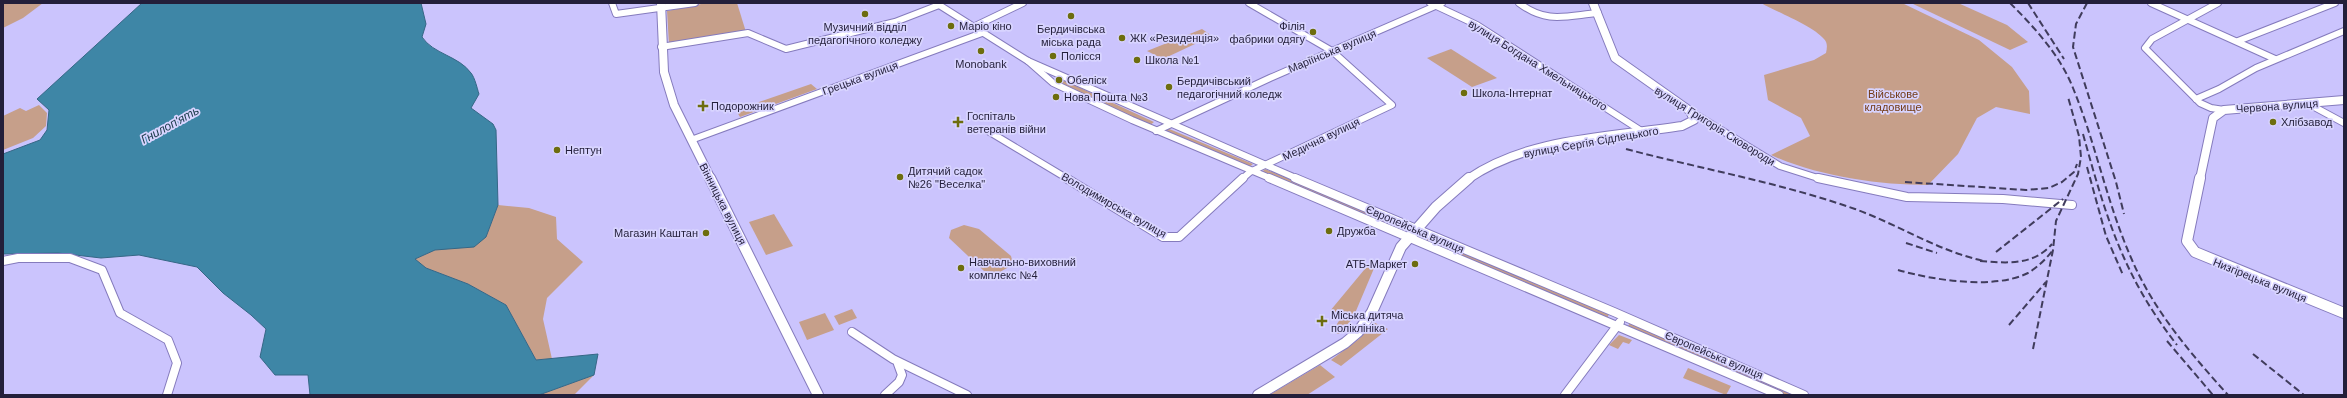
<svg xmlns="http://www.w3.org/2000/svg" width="2347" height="398" viewBox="0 0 2347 398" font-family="Arial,sans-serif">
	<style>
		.green { fill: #c69f8a }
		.water { fill: #3e86a6; stroke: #366786 }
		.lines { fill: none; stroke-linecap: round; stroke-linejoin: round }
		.minor-far1-casing { stroke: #857bbd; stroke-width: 8 }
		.minor-casing { stroke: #857bbd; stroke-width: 10 }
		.major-far1-casing { stroke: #857bbd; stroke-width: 10 }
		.major-casing { stroke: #857bbd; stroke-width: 12 }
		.minor-far1 { stroke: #fff; stroke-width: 6 }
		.minor { stroke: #fff; stroke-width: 8 }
		.major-far1 { stroke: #fff; stroke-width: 8 }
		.major { stroke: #fff; stroke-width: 10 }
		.rail { stroke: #403c5c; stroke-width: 2; stroke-dasharray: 7 3.5; stroke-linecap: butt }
		.poi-dot { fill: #6d6d0e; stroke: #d8d4ff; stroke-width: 1.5 }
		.labels { text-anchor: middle; stroke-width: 3.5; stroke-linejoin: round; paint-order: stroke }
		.poi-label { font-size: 11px; fill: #231f3a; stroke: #d8d4ff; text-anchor: start }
		.street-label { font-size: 11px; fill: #231f3a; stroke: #d8d4ff }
		.park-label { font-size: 11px; fill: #733b16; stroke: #d8d4ff }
		.water-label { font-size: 12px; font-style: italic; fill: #183948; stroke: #d8d4ff }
	</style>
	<rect width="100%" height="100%" fill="#cbc4fd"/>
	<g class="green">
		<path d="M3,3H43L23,18L3,28Z"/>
		<path d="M706,3H737L746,32L669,44L667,11Z"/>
		<path d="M1761,3H1902L1979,40L2012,67L2029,91L2030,114L1996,107L1977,118L1958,154L1928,185C1878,185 1817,176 1771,155L1810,136L1801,118L1768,100L1764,75L1814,60L1826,53C1827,48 1828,43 1824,39C1813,26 1777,12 1761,3Z"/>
		<path d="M1911,3H1958L2007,25L2028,42L2010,50Z"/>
		<path d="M1202,29L1212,36L1163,59L1147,51Z"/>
		<path d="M1451,49L1497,78L1472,87L1427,58Z"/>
		<path d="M1063,80L1154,122L1149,126L1058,83Z"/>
		<path d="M811,84L817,89L740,117L737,112L756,106V103Z"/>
		<path d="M39,105L47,113L46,126L33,138L3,150V116L20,108L26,111Z"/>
		<path d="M1167,128L1253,164L1247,169L1161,131Z"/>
		<path d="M1265,169L1406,228L1402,233L1260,174Z"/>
		<path d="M498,205L529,208L556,217L557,239L583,262L547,298L543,319L552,359L536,360L506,305L468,284L426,268L418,263L415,259L435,250L486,237Z"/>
		<path d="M774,214L793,246L766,255L749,222Z"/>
		<path d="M964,225L979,229L1011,256L1012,260L1009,267L998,273L984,271L949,238L951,230Z"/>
		<path d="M1421,234L1609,314L1607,319L1417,238Z"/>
		<path d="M1369,264L1375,266L1353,318L1339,334L1332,332L1342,316L1330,311Z"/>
		<path d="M852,309L857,318L839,325L834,316Z"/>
		<path d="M825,313L834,330L807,340L799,322Z"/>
		<path d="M1373,322L1388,329L1341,366L1331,360L1359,339Z"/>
		<path d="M1631,322L1798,395H1785L1627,327Z"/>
		<path d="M1619,335L1632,340L1629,344L1623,342L1618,349L1609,345Z"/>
		<path d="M1320,365L1335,377L1307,395H1269Z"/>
		<path d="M1688,368L1731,386L1726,395L1683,378Z"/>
		<path d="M594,375L574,395H539Z"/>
	</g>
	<path class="water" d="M142,3H421L426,24L422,37C433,54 459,56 471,73C475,78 477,88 479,94L471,108L493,124L496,130L498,205L486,237L474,247L435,250L415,259L426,268L468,284L506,305L536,360L598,354L594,375L539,395H310L308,375H275L260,357L266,329L251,315L223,293L197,267L139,255L101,258L58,253L3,254V154L40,140L47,130L49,110L37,99Z"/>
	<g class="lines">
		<defs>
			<g id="minor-far1">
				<path d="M612,3L616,14L695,3"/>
				<path d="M936,3L1028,61L1298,179"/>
				<path d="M1430,3L1477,25L1643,132"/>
				<path d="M1519,3C1547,24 1565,16 1598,13"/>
				<path d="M2151,3L2275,59"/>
				<path d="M2218,3L2152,39L2145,48L2200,103L2211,108L2224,110"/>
				<path d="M973,27L1023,3"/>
				<path d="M2238,41L2335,3"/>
				<path d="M661,47L748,33L786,49L895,22L939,5"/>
				<path d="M1028,61L1053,83L1132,120L1272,179"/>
				<path d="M2196,99L2219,89L2256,68L2344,31"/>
				<path d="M2307,103L2344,123"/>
				<path d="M1690,111L1780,166L1821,179"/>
				<path d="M988,131L1068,179"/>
				<path d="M1156,131L1270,78L1442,3"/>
				<path d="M691,140L982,33"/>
				<path d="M1242,179L1250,172L1392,105L1332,51L1249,3"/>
			</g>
			<g id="minor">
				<path d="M1066,178L1163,237H1179L1243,178"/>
				<path d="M1269,178L1779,395"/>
				<path d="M1295,178L1614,312L1804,395"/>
				<path d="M1818,178L1907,197L2003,199L2072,205"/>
				<path d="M3,261L18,258H70L102,270L120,313L168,340L177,363L167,395"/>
				<path d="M852,332L893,359L967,395"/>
				<path d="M885,395L899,382L902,375L898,364"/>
				<path d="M1565,395L1620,322"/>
			</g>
			<g id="major-far1">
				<path d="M661,3L664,72L674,105L711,179"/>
				<path d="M1468,179C1529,137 1611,137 1682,126L1694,120L1690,111L1615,58L1593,3"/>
				<path d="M2200,179L2213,118L2224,110L2344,100"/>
			</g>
			<g id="major">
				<path d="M710,178L818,395"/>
				<path d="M2200,178L2187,241L2195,252L2344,313"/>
				<path d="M1258,395L1345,343L1358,332L1372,312L1401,247L1436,207L1469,178"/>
			</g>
		</defs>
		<use href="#minor-far1" class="minor-far1-casing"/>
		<use href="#minor" class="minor-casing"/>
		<use href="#major-far1" class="major-far1-casing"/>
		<use href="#major" class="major-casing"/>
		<use href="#minor-far1" class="minor-far1"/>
		<use href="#minor" class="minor"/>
		<use href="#major-far1" class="major-far1"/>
		<use href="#major" class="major"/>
		<g class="rail">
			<path d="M2010,3C2034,27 2060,55 2073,88C2096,144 2107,204 2132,260C2154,311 2191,354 2228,395"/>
			<path d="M2028,3L2064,59"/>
			<path d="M2087,3L2076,24L2073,47L2116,182L2124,214"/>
			<path d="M2083,134C2106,217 2123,276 2177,345"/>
			<path d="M1626,149C1702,169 1781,183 1855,209C1899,225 1938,251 1984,261"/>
			<path d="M2087,167L2106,236L2123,275"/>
			<path d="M1905,182L2026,190L2049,188L2062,182L2074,172L2077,164"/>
			<path d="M1906,243L1937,253"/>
			<path d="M1996,252L2063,199"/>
			<path d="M1980,261C2007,263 2033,266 2052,244"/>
			<path d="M1898,270C1933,280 1994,290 2028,273C2038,267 2046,259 2053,250"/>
			<path d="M2009,325L2046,282"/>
			<path d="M2167,341L2213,395"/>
			<path d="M2033,349L2053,250L2056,221L2078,174L2081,157L2079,136L2068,97"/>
			<path d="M2253,354L2304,395"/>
		</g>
	</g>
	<g class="poi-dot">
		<circle cx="865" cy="14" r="4"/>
		<circle cx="1071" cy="16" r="4"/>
		<circle cx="951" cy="26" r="4"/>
		<circle cx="1313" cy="32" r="4"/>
		<circle cx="1122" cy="38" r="4"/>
		<circle cx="981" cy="51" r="4"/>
		<circle cx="1053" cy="56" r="4"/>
		<circle cx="1137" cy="60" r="4"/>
		<circle cx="1059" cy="80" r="4"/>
		<circle cx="1169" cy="87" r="4"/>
		<circle cx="1464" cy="93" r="4"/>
		<circle cx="1056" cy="97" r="4"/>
		<path d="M701 100h4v4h4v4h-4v4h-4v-4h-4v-4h4z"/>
		<path d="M956 116h4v4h4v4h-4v4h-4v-4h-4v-4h4z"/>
		<circle cx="2273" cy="122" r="4"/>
		<circle cx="557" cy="150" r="4"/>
		<circle cx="900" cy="177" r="4"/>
		<circle cx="1329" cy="231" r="4"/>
		<circle cx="706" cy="233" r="4"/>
		<circle cx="1415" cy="264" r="4"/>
		<circle cx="961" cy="268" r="4"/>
		<path d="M1320 315h4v4h4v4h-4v4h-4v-4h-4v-4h4z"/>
	</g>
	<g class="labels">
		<g class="poi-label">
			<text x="959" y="30">Маріо кіно</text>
			<text x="1305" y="30" text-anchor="end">Філія<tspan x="1305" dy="13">фабрики одягу</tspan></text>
			<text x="865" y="31" text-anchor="middle">Музичний відділ<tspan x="865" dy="13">педагогічного коледжу</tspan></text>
			<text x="1071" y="33" text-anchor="middle">Бердичівська<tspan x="1071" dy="13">міська рада</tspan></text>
			<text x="1130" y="42">ЖК «Резиденція»</text>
			<text x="1061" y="60">Полісся</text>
			<text x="1145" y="64">Школа №1</text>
			<text x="981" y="68" text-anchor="middle">Monobank</text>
			<text x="1067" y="84">Обеліск</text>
			<text x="1177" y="85">Бердичівський<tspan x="1177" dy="13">педагогічний коледж</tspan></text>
			<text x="1472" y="97">Школа-Інтернат</text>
			<text x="1064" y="101">Нова Пошта №3</text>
			<text x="711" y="110">Подорожник</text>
			<text x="967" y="120">Госпіталь<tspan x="967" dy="13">ветеранів війни</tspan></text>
			<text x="2281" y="126">Хлібзавод</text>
			<text x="565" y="154">Нептун</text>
			<text x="908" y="175">Дитячий садок<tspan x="908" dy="13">№26 "Веселка"</tspan></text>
			<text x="1337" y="235">Дружба</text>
			<text x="698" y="237" text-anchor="end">Магазин Каштан</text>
			<text x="969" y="266">Навчально-виховний<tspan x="969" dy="13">комплекс №4</tspan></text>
			<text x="1407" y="268" text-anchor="end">АТБ-Маркет</text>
			<text x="1331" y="319">Міська дитяча<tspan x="1331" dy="13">поліклініка</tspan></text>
		</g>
		<g class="street-label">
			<text transform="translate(1332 51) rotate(-23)" y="4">Маріїнська вулиця</text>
			<text transform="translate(1538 65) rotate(32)" y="4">вулиця Богдана Хмельницького</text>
			<text transform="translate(860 78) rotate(-20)" y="4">Грецька вулиця</text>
			<text transform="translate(2277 106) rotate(-4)" y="4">Червона вулиця</text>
			<text transform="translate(1715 126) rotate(32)" y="4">вулиця Григорія Сковороди</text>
			<text transform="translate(1321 139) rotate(-26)" y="4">Медична вулиця</text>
			<text transform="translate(1591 142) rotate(-10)" y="4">вулиця Сергія Сідлецького</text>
			<text transform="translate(723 204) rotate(63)" y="4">Вінницька вулиця</text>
			<text transform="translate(1114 205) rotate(30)" y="4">Володимирська вулиця</text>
			<text transform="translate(1415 229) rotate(23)" y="4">Європейська вулиця</text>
			<text transform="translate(2260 280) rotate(22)" y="4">Низгірецька вулиця</text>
			<text transform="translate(1714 355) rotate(23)" y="4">Європейська вулиця</text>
		</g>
		<g class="park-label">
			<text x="1893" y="98">Військове<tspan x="1893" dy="13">кладовище</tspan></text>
		</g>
		<g class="water-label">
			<text transform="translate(170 125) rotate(-29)" y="4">Гнилоп'ять</text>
		</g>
	</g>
	<rect width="2347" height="398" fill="none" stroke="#231f3a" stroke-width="8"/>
</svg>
